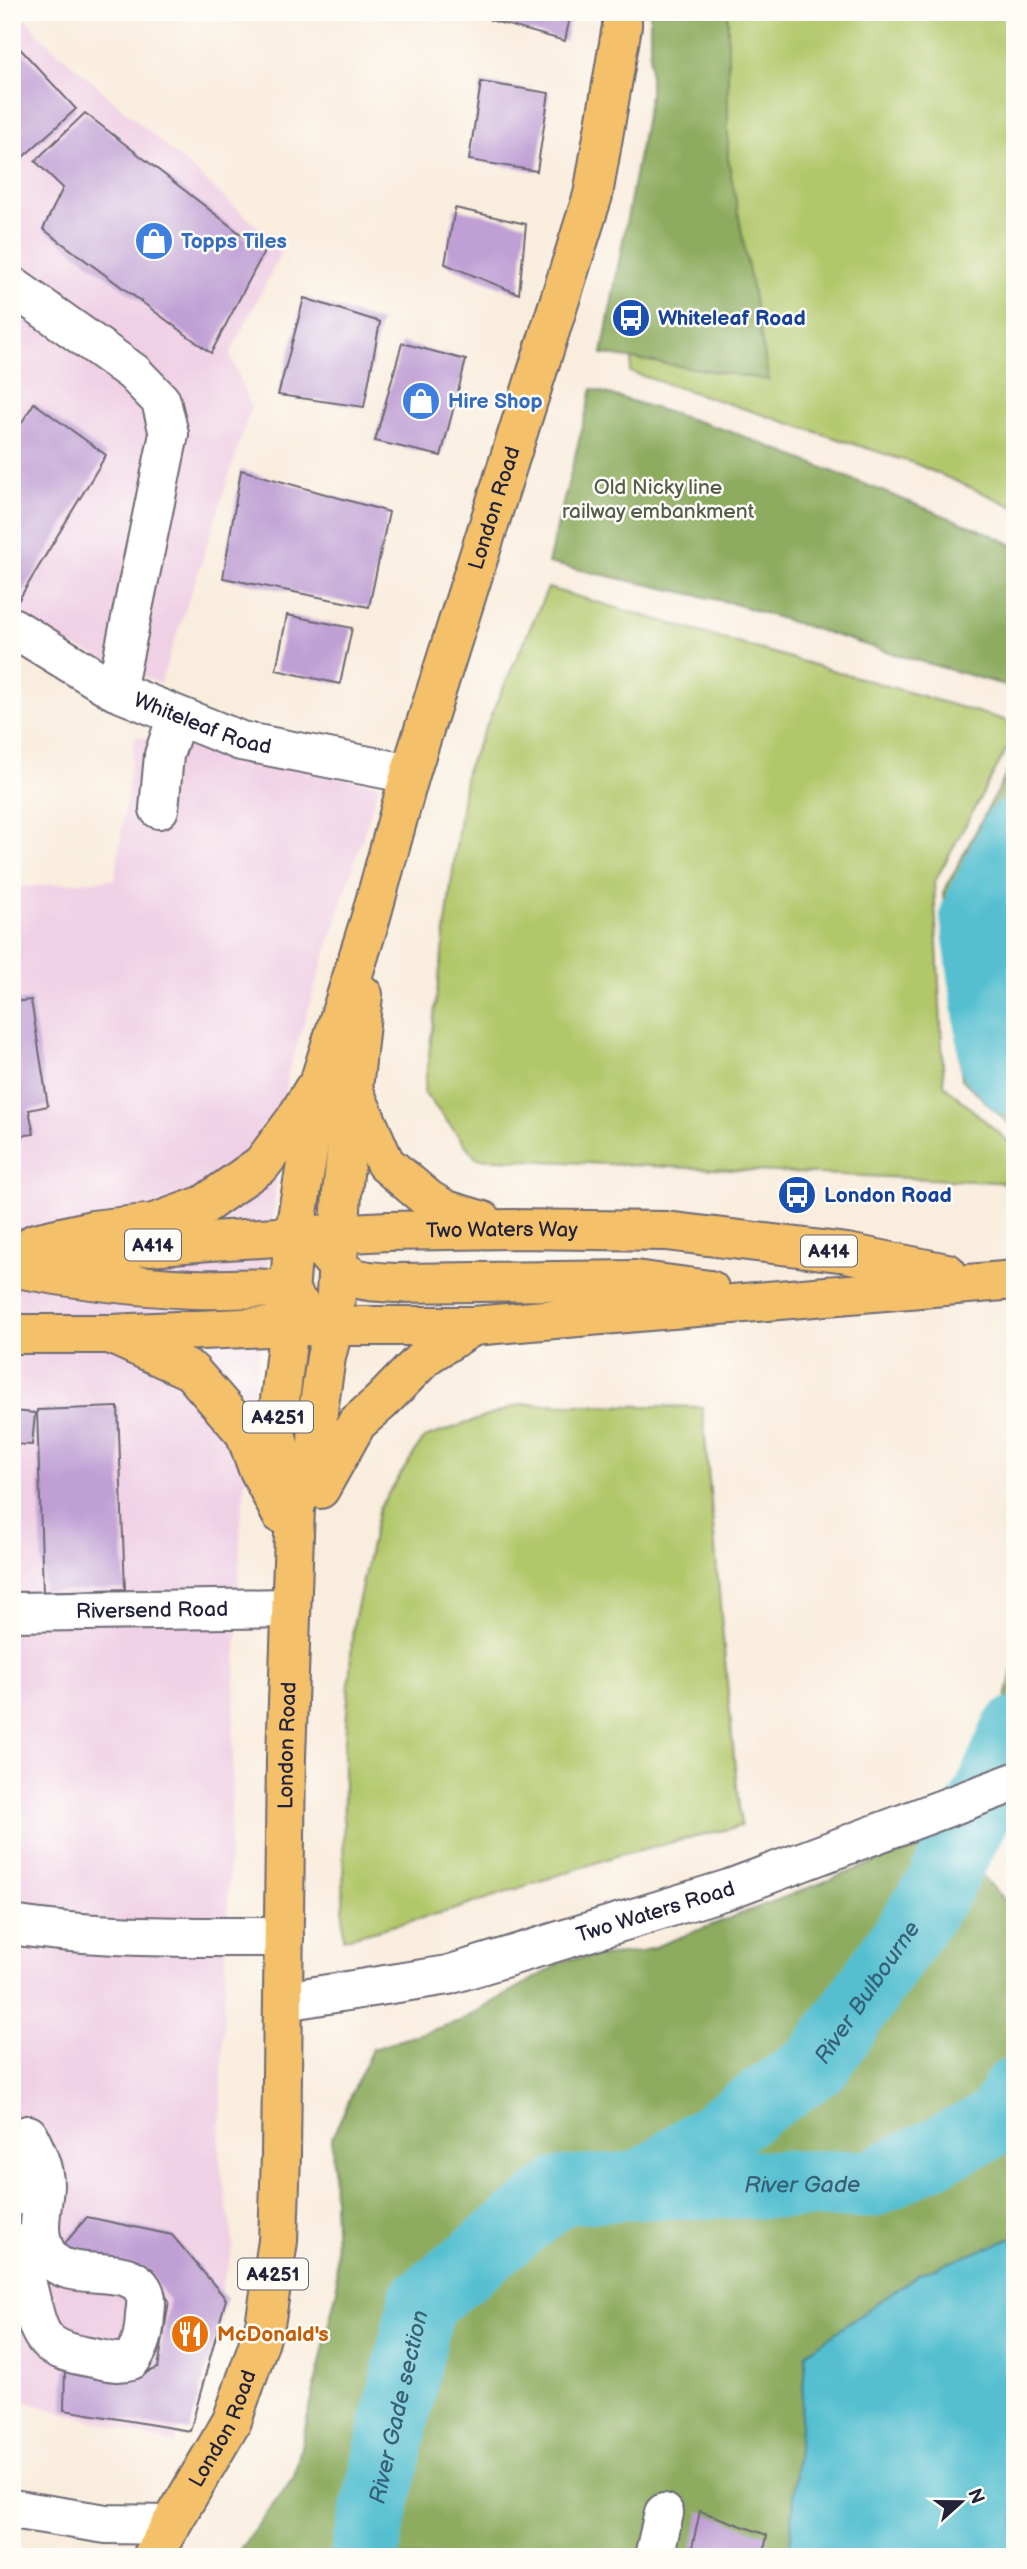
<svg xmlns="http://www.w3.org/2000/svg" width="1027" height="2569" viewBox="0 0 1027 2569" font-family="'Balsamiq Sans',sans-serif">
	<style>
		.built { fill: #f0d0e5 }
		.green { fill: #b2c76b; stroke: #6a7453; stroke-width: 2 }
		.forest { fill: #8dac5f; stroke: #58674d; stroke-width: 2 }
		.water { fill: #54bfd0; stroke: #3b7086; stroke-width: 2 }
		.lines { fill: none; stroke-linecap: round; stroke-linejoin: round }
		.river { stroke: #54bfd0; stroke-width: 68 }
		.building { fill: #bf9fd4 }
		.minor-casing { stroke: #6d6974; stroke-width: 42 }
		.major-casing { stroke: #6d6974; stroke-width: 42 }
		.highway-casing { stroke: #6d6974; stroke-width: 42 }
		.minor { stroke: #fff; stroke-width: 38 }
		.major { stroke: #f4c16b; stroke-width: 38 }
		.highway { stroke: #f4c16b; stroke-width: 38 }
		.labels { text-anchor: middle; stroke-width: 5; stroke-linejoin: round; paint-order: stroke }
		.shield { fill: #fdfcf7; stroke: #646373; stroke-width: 2 }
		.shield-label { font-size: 19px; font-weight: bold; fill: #22223b }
		.shop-label { font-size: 21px; font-weight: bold; fill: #366cbe; stroke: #fdfcf7; text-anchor: start }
		.transit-label { font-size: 21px; font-weight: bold; fill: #164399; stroke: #fdfcf7; text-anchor: start }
		.park-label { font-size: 21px; fill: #545c4c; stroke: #fdfcf7 }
		.street-label { font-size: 21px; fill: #22223b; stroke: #fdfcf7 }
		.food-label { font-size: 21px; font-weight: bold; fill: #c56008; stroke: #fdfcf7; text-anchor: start }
		.water-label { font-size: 23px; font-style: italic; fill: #366177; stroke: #fdfcf7 }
	</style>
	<rect width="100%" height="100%" fill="#fdfcf7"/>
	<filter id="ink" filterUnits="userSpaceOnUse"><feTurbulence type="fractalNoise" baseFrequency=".0143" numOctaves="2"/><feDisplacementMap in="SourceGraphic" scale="14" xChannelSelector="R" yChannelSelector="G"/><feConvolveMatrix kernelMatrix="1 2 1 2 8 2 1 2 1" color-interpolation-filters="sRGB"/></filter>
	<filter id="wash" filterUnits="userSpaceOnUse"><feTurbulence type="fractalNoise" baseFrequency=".00686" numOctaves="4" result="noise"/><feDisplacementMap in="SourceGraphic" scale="28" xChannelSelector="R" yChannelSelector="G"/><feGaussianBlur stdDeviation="1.57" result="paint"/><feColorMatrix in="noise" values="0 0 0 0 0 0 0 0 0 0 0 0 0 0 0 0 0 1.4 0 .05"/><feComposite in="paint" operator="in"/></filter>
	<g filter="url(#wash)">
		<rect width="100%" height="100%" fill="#f9edde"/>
		<g class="built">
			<path d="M12,12H20L40,36L283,249L230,354L251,407L202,561L160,684L29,627L12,614Z"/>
			<path d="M135,736L379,785L288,1073L241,1521L219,2156L234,2246L175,2444L12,2398V888L115,879Z"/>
		</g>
		<g class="green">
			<path d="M675,12H1015V507L916,464L630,372L662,140Z"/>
			<path d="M548,588L1015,723V734L934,883L944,1085L1015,1147V1183L476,1158L424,1092L466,771Z"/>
			<path d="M522,1404L702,1407C716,1546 726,1686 741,1826L619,1855L456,1909L343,1939L344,1755L353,1626L379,1508L424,1438Z"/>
		</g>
		<g class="forest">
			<path d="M650,12H728V158L769,380L602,354L650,94Z"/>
			<path d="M592,389L735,433L988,533L1015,546V688L901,656L728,602L548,563Z"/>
			<path d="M1015,758V1130L962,1079L943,893Z"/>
			<path d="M1015,1656V1722L1000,1726Z"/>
			<path d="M970,1830L979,1872L1015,1912V2557H234L294,2477L337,2289L332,2138L372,2049L460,2021L568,1959L642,1952L886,1858L954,1838Z"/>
		</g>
		<path class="water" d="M1015,2237V2557H789L806,2353L919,2274Z"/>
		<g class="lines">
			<g class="river">
				<path d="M1015,832L974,916L994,1061L1015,1083"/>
				<path id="s1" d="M641,2185L818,2063L938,1888L988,1794L1015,1731"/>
				<path id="s2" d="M364,2557L422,2302L561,2191L641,2185L871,2184L999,2121L1015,2091"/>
			</g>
		</g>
		<g id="blocks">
			<g class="building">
				<path d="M491,12H571L565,41L490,20Z"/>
				<path d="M12,40L76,109L12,167Z"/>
				<path d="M481,82L549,93L537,171L469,160Z"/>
				<path d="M85,113L264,252L211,353L43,229L63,188L35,161Z"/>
				<path d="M455,208L526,224L519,294L445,264Z"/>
				<path d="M304,298L380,322L364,407L278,395Z"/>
				<path d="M402,343L466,360L441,456L375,441Z"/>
				<path d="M34,403L106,455L18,601L12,597V438Z"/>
				<path d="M241,470L389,512L369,607L223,578Z"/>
				<path d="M287,615L352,628L340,684L276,670Z"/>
				<path d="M31,1000L48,1106L29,1110L34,1134L12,1137V1002Z"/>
				<path d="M118,1407L125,1589L43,1592L37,1410Z"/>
				<path d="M12,1411L35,1413L32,1445L12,1444Z"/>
				<path d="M87,2217L172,2235L226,2299L190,2431L64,2410L65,2369L130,2379L158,2368L169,2301L148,2269L61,2248Z"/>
				<path d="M700,2511L767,2535L763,2557H690Z"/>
			</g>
		</g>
	</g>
	<g filter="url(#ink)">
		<use href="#blocks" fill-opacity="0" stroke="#6d6974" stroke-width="2"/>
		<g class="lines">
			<defs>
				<g id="minor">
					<path d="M12,286L133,372L161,401L169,434L116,691"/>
					<path id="s3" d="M12,627L116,691L241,741L410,774"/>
					<path d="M159,809L164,755L177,716"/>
					<path id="s4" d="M12,1612L290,1608"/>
					<path d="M12,1925C102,1939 193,1937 284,1937"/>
					<path id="s5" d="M284,2001L448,1975L729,1889L1015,1782"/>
					<path d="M12,2197L21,2154L28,2135"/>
					<path d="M12,2242C16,2258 24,2272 28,2288C40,2337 39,2349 94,2358C108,2361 118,2364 131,2360C142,2345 144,2334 145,2315C146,2308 147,2300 145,2294C133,2258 65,2287 47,2254C34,2231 43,2209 44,2185C44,2167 36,2151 28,2135"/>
					<path d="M12,2509L106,2524L171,2525"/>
					<path d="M654,2557L664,2513"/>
				</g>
				<g id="major">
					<path d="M355,1094L385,1163L429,1200L446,1210L483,1221"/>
					<path id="s6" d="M294,1236L388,1231L513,1229L666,1231L847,1253L947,1273"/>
					<path d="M35,1243L92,1230L154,1223L204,1205L262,1164L295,1120L313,1090"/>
					<path d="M324,1251C349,1282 359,1281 397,1283L635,1280L710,1290"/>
					<path d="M12,1267C72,1279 132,1286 193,1289C225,1291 258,1285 289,1292L304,1310"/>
					<path d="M289,1326H473L1015,1280"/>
					<path d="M110,1334L191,1371L245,1433L257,1466L281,1514"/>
					<path d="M320,1489L357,1423L380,1403L427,1355L473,1326"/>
					<path d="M295,1507L317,1446L318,1411L326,1357L334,1326L342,1193L363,995"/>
					<path id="s7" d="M152,2557L232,2421L265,2325L278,2241L281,2155L286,1757L295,1507L276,1433L289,1326V1292L294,1236L320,1080L370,920L410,774L593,195L622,26V12"/>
				</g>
				<g id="highway">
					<path d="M12,1257L210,1241L294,1236"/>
					<path d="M12,1334H110L289,1326"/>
				</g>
			</defs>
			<use href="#minor" class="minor-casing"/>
			<use href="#major" class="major-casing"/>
			<use href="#highway" class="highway-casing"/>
			<use href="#minor" class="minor"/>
			<use href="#major" class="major"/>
			<use href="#highway" class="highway"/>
		</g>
	</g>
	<defs>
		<symbol id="shop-disc" viewBox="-11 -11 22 22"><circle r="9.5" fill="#3f7fe0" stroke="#fdfcf7"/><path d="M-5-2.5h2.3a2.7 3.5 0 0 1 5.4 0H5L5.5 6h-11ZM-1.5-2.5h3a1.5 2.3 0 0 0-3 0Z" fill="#fff"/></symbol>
		<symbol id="bus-disc" viewBox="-11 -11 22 22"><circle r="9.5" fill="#1a4fb4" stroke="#fdfcf7"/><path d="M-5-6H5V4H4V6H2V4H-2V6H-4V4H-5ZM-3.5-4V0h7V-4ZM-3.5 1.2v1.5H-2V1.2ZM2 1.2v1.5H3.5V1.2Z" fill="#fff"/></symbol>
		<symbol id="restaurant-disc" viewBox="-11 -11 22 22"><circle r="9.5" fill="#e8710a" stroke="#fdfcf7"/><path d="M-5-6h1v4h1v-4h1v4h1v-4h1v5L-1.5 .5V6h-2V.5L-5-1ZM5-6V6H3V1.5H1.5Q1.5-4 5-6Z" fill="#fff"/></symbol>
	</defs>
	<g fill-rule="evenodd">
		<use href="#shop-disc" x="132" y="219" width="44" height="44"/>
		<use href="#bus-disc" x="609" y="296" width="44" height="44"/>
		<use href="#shop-disc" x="399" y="379" width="44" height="44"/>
		<use href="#bus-disc" x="775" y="1173" width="44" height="44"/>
		<use href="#restaurant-disc" x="168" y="2312" width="44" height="44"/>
	</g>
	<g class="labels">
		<g class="shield">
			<rect x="125" y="1229.5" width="56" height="31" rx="5"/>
			<rect x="801" y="1235.5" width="56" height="31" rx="5"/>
			<rect x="243" y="1401.5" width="70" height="31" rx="5"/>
			<rect x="238" y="2258.5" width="70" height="31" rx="5"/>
		</g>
		<g class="shield-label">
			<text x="153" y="1252">A414</text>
			<text x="829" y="1258">A414</text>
			<text x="278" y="1424">A4251</text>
			<text x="273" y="2281">A4251</text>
		</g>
		<g class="shop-label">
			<text x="181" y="248">Topps Tiles</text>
			<text x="448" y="408">Hire Shop</text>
		</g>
		<g class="transit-label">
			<text x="658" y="325">Whiteleaf Road</text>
			<text x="824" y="1202">London Road</text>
		</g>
		<g class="park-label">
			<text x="658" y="494">Old Nicky line<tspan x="658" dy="24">railway embankment</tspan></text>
		</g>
		<g class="street-label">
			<text dy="7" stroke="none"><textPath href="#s7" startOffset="2109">London Road</textPath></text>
			<text dy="7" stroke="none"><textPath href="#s3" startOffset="215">Whiteleaf Road</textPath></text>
			<text dy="7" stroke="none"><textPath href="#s6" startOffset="208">Two Waters Way</textPath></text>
			<text dy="7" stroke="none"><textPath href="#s4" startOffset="140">Riversend Road</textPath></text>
			<text dy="7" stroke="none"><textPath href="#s7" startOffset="840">London Road</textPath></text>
			<text dy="7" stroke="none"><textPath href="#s5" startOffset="383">Two Waters Road</textPath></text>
			<text dy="7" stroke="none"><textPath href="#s7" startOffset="147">London Road</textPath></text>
		</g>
		<g class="food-label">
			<text x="217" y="2341">McDonald's</text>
		</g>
		<g class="water-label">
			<text dy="8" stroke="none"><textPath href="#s1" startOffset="301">River Bulbourne</textPath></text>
			<text dy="8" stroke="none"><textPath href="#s2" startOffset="681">River Gade</textPath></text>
			<text dy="8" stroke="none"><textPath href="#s2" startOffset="154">River Gade section</textPath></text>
		</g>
	</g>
	<rect width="1027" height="2569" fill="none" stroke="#fdfcf7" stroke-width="42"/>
	<g transform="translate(961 2502) rotate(69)" stroke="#fdfcf7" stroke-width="5" paint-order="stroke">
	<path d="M0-5L12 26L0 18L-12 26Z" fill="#22223b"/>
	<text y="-10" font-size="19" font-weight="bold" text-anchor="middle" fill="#22223b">N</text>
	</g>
</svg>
